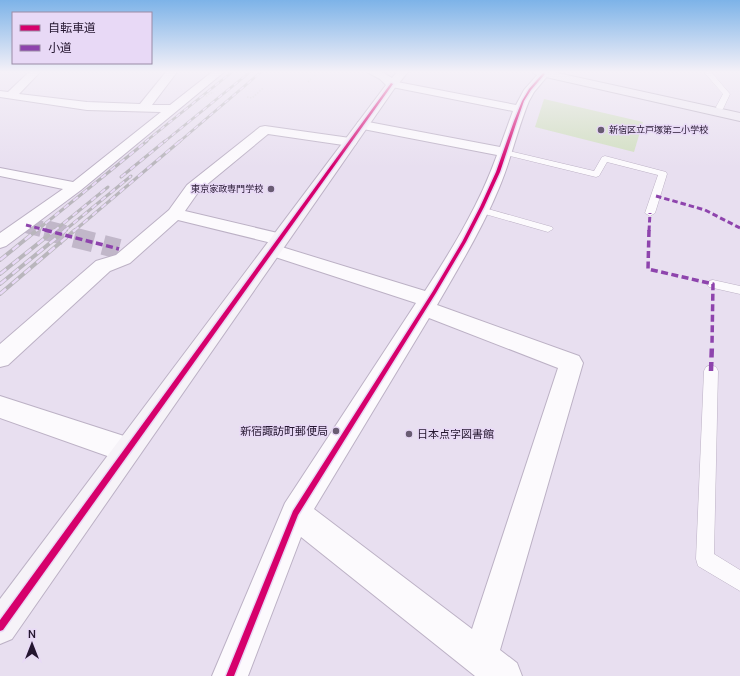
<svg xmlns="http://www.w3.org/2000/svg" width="740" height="676" viewBox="0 0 740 676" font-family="Manrope,'Noto Sans JP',sans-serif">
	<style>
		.green { fill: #d0debf }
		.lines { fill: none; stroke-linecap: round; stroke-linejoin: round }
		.street-tunnel-far1 { stroke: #c1b7c9; stroke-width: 16; stroke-dasharray: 16 8; stroke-linecap: butt }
		.street-tunnel { stroke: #c1b7c9; stroke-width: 20; stroke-dasharray: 20 10; stroke-linecap: butt }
		.lane-casing { stroke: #bcb1c5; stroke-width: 1 }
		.street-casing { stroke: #bcb1c5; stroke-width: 2 }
		.secondary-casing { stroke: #bcb1c5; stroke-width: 2 }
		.primary-casing { stroke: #b4aabd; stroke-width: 2 }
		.path { stroke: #dad6dc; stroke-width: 1.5; stroke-dasharray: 1.5 1.5; stroke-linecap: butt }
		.lane { fill: #fcfafd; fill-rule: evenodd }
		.street { fill: #fcfafd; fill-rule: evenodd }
		.secondary { fill: #f6f3f8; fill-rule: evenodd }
		.primary { fill: #efebf3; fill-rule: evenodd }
		.rail-far2-casing { stroke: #b9b6bc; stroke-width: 2.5 }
		.rail-far1-casing { stroke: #b9b6bc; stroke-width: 3 }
		.rail-casing { stroke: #b9b6bc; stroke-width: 4 }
		.rail-far2 { stroke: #e8d9f6; stroke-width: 1.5; stroke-dasharray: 5; stroke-linecap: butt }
		.rail-far1 { stroke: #e8d9f6; stroke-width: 2; stroke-dasharray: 6; stroke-linecap: butt }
		.rail { stroke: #e8d9f6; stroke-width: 2.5; stroke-dasharray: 8; stroke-linecap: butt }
		.path-bridge { stroke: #dad6dc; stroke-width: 1.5; stroke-dasharray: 1.5 1.5; stroke-linecap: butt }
		.quiet-far2 { stroke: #8e44ad; stroke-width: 3; stroke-dasharray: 5.5 3; stroke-linecap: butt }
		.quiet-far1 { stroke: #8e44ad; stroke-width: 3.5; stroke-dasharray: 7 3.5; stroke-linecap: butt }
		.quiet { stroke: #8e44ad; stroke-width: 4.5; stroke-dasharray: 9 4.5; stroke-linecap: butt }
		.cycleway-casing { stroke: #e8d9f6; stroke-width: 3 }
		.cycleway { fill: #d6006c; fill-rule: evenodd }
		.poi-dot { fill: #695c73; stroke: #e8d9f6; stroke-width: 1.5 }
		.labels { text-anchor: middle; stroke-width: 3; stroke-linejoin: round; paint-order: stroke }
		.far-poi-label { font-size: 9px; fill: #24162f; stroke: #e8d9f6; text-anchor: start }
		.poi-label { font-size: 11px; fill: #24162f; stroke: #e8d9f6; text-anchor: end }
	</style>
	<rect width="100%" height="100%" fill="#e8dff0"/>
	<path class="green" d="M544,99L643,122L634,152L535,127Z"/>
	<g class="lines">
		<path class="street-tunnel-far1" d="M26,225L49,231"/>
		<path class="street-tunnel" d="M45,230L119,249"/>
		<defs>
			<g id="lane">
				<path d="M704,72H711L730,94L723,109H717L716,107L723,94Z"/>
				<path d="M502,150H505L594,171L602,157L605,156L666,172L667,174L655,213L650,216L645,213L658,175L607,162L599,176L596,177L502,154L501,152Z"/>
				<path d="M481,207L552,227L553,229L548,232L478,212L476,210L478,208Z"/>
				<path d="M713,280L740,286V294L709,287L707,284L709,281Z"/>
				<path d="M711,365L716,367L718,371L714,554L740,570V591L698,566L696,559L704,371L706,367Z"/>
			</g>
			<g id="street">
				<path d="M29,72H40L19,94L87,102L140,104L166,72H177L152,105H170L212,72H224L81,190L6,246L0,248V233L63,189L0,176V168L73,182L161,112L87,110L0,97V91L8,92Z"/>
				<path d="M540,72H548L549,74L534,92L529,101C517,130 511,160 499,188C482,229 459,267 437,305L579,356L583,363L500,650L517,663L522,676H475L301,537L248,676H212L285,503L416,303L266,254L263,250L266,246L272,244L425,291C453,248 480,203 497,155L363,129L358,128L357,125L358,122L363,121L500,147L513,111L392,87L386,84L392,81L516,105L524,90ZM429,318L558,368L472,629L314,509Z"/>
				<path d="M265,126L350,138L355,139L357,142L355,145L350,146L268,134L199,191L185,211L286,235L289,239L286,243L280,245L178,220L130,263L110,271L8,365L0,367V344L96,261L116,255L169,210L187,185L260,127Z"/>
				<path d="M0,396L127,437L136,441L140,450L136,459L127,463L0,418Z"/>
			</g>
			<path id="secondary" d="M367,72H382L392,78L397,72H408L394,89L12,639L0,644V599L386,85L380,79Z"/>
			<path id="primary" d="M532,72H553L740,113V121L537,75Z"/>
		</defs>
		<use href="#lane" class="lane-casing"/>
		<use href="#street" class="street-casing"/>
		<use href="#secondary" class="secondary-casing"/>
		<use href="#primary" class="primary-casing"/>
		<g class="path">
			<path d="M308,82L318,72"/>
			<path d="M247,97L252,98L263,88"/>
		</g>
		<use href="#lane" class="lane"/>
		<use href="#street" class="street"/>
		<use href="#secondary" class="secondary"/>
		<use href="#primary" class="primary"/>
		<defs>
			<g id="rail-far2">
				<path d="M145,142L232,72"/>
				<path d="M164,142L250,72"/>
				<path d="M179,142L261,72"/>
			</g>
			<g id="rail-far1">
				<path d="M121,177L165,141"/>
				<path d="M36,231L147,141"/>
				<path d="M54,231L108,187"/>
				<path d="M64,231L131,176"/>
				<path d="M74,231L180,141"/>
			</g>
			<g id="rail">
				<path d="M0,260L37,230"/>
				<path d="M0,274L55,230"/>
				<path d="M0,284L66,230"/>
				<path d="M0,294L75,230"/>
			</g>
		</defs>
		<use href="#rail-far2" class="rail-far2-casing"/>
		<use href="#rail-far1" class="rail-far1-casing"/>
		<use href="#rail" class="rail-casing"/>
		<use href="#rail-far2" class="rail-far2"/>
		<use href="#rail-far1" class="rail-far1"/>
		<use href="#rail" class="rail"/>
		<path class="path-bridge" d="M203,95L207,96L210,93H214"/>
		<g class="quiet-far2">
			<path d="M656,196L705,210L740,228"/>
			<path d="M26,225L49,231"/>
			<path d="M649,231L650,213"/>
		</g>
		<g class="quiet-far1">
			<path d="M45,230L119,249"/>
			<path d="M649,230L648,269L713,284L712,345"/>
		</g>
		<path class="quiet" d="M711,371L712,344"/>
		<defs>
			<g id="cycleway">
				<path d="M543,73L545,74L531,90L524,101L517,121L500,172L484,207L466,242L436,293L298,515L234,676H226L293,511L433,291L462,242L480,207L496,172L514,121L522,101L529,89Z"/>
				<path d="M391,83L393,84L3,630L0,631V620Z"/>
			</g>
		</defs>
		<use href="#cycleway" class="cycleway-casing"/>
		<use href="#cycleway" class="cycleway"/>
	</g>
	<linearGradient id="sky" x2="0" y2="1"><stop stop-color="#7db3e8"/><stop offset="0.43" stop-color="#f5f1f8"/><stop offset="1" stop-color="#f5f1f8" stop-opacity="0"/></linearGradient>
	<rect width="740" height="167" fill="url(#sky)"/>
	<g class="poi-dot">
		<circle cx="601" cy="130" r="4"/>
		<circle cx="271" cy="189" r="4"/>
		<circle cx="336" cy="431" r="4"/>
		<circle cx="409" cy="434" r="4"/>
	</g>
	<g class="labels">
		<g class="far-poi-label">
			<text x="609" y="133">新宿区立戸塚第二小学校</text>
			<text x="263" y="192" text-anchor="end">東京家政専門学校</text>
		</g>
		<g class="poi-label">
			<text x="328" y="435">新宿諏訪町郵便局</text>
			<text x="417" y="438" text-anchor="start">日本点字図書館</text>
		</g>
	</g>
	<rect x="12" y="12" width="140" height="52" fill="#e8d9f6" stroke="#9a8ba6"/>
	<rect x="20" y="25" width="20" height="6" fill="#d6006c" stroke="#9a8ba6"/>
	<text x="48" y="32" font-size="12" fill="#24162f">自転車道</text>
	<rect x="20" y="45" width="20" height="6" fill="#8e44ad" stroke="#9a8ba6"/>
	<text x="48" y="52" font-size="12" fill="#24162f">小道</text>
	<g transform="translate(32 644)" stroke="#e8d9f6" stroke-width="3" paint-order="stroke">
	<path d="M0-3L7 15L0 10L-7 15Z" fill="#24162f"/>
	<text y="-6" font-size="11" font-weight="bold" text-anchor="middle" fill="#24162f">N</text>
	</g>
</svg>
